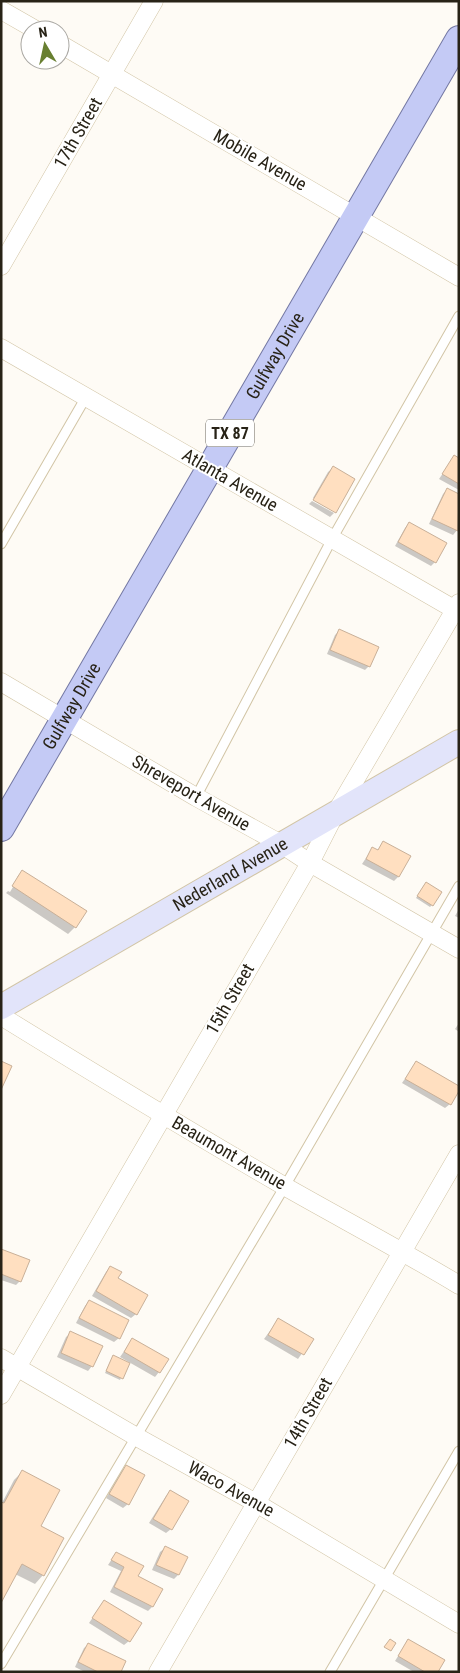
<svg xmlns="http://www.w3.org/2000/svg" width="460" height="1673" viewBox="0 0 460 1673" font-family="'Roboto Condensed',sans-serif">
	<style>
		.shadow { fill: #0003 }
		.building { fill: #ffdfc0; stroke: #c9b098 }
		.lines { fill: none; stroke-linecap: round; stroke-linejoin: round }
		.lane-casing { stroke: #d2c5a6; stroke-width: 11 }
		.street-casing { stroke: #d2c5a6; stroke-width: 19 }
		.secondary-casing { stroke: #d2c5a6; stroke-width: 26 }
		.primary-casing { stroke: #7478a3; stroke-width: 28 }
		.lane { stroke: #fff; stroke-width: 9 }
		.street { stroke: #fff; stroke-width: 18 }
		.secondary { stroke: #e2e4fa; stroke-width: 24 }
		.primary { stroke: #c4caf5; stroke-width: 26 }
		.labels { text-anchor: middle; stroke-width: 4; stroke-linejoin: round; paint-order: stroke }
		.shield { fill: #fff; stroke: #68655d; stroke-width: 1 }
		.shield-label { font-size: 16px; font-weight: bold; fill: #282317 }
		.street-label { font-size: 18px; fill: #282317; stroke: #fff }
	</style>
	<rect width="100%" height="100%" fill="#fefbf5"/>
	<g class="shadow">
		<path d="M454,457L459,459V490L439,479Z"/>
		<path d="M333,468L335,511L313,498L328,472Z"/>
		<path d="M447,490L459,495V528L453,535L429,524L443,494Z"/>
		<path d="M312,501L334,513L330,517L309,504Z"/>
		<path d="M409,523L435,562L431,566L395,546L405,528Z"/>
		<path d="M339,631L369,666L365,670L327,654L335,635Z"/>
		<path d="M383,843L409,857L398,877L394,881L362,864L372,849L377,851Z"/>
		<path d="M23,871L75,927L68,934L6,893L8,891L10,892L19,877H17Z"/>
		<path d="M424,885L432,905L430,907L416,898Z"/>
		<path d="M459,909V918L455,916Z"/>
		<path d="M459,1023V1032L455,1029Z"/>
		<path d="M416,1063L450,1104L445,1108L402,1083Z"/>
		<path d="M1,1250L20,1281L16,1285L1,1280Z"/>
		<path d="M110,1267L136,1314L131,1318L92,1296L106,1272Z"/>
		<path d="M89,1301L119,1338L114,1342L76,1323L85,1306Z"/>
		<path d="M278,1320L312,1339L298,1359L264,1339Z"/>
		<path d="M71,1333L92,1366L88,1371L57,1357L66,1337Z"/>
		<path d="M132,1340L159,1372L155,1377L120,1357Z"/>
		<path d="M112,1358L128,1364L120,1380L105,1373Z"/>
		<path d="M126,1466L128,1504L123,1508L106,1498L122,1470Z"/>
		<path d="M23,1471L39,1526L43,1575L35,1584L15,1574L2,1503L14,1480Z"/>
		<path d="M170,1491L171,1529L166,1533L149,1523L166,1496Z"/>
		<path d="M165,1548L186,1557L178,1575L174,1579L152,1570L160,1552Z"/>
		<path d="M116,1553L136,1577L152,1607L148,1611L110,1592L121,1571L108,1565Z"/>
		<path d="M104,1601L129,1641L124,1645L89,1623Z"/>
		<path d="M408,1640L437,1672H414L395,1661Z"/>
		<path d="M89,1644L120,1672H85L75,1667L84,1648Z"/>
	</g>
	<g class="building">
		<path d="M454,455L459,458V484L442,474Z"/>
		<path d="M333,466L355,479L336,513L313,500Z"/>
		<path d="M447,488L459,494L458,531L432,519Z"/>
		<path d="M409,522L447,543L436,563L398,542Z"/>
		<path d="M339,629L379,647L370,667L330,650Z"/>
		<path d="M383,841L411,856L399,877L366,859L372,847L378,850Z"/>
		<path d="M22,870L87,911L76,928L12,886Z"/>
		<path d="M426,882L442,892L433,906L417,896Z"/>
		<path d="M1,1061L12,1066L1,1090Z"/>
		<path d="M416,1061L459,1086V1091L451,1105L405,1079Z"/>
		<path d="M1,1249L30,1260L21,1282L1,1274Z"/>
		<path d="M110,1266L122,1272L118,1278L148,1295L137,1315L96,1291Z"/>
		<path d="M89,1300L129,1320L120,1339L79,1318Z"/>
		<path d="M278,1318L314,1339L304,1355L268,1335Z"/>
		<path d="M70,1331L103,1346L93,1367L61,1353Z"/>
		<path d="M132,1338L169,1359L160,1373L124,1352Z"/>
		<path d="M113,1355L130,1363L123,1379L106,1371Z"/>
		<path d="M126,1465L145,1475L129,1505L109,1494Z"/>
		<path d="M22,1470L60,1490L41,1526L64,1538L44,1576L22,1564L1,1603V1502L4,1503Z"/>
		<path d="M170,1490L189,1501L172,1530L153,1519Z"/>
		<path d="M165,1546L188,1557L179,1575L156,1565Z"/>
		<path d="M116,1552L144,1566L138,1576L163,1589L153,1607L114,1587L124,1567L111,1560Z"/>
		<path d="M104,1600L142,1623L130,1642L92,1618Z"/>
		<path d="M390,1639L396,1643L391,1651L384,1647Z"/>
		<path d="M408,1639L445,1660L438,1672H425L398,1656Z"/>
		<path d="M88,1643L126,1661L121,1672H98L78,1662Z"/>
	</g>
	<g class="lines">
		<defs>
			<g id="lane">
				<path d="M1,544L86,397"/>
				<path d="M196,797L332,539L459,316"/>
				<path d="M1,1664L285,1186L459,886"/>
				<path d="M330,1672L459,1451"/>
			</g>
			<g id="street">
				<path d="M1,10L36,30"/>
				<path d="M60,44L459,277"/>
				<path d="M1,266L154,1"/>
				<path d="M1,348L459,612"/>
				<path d="M1,682L196,797L281,844L310,863L459,949"/>
				<path d="M1,1016C95,1074 189,1131 284,1186C342,1219 401,1250 459,1285"/>
				<path d="M1,1358L135,1436L256,1503L459,1624"/>
				<path d="M1,1395L310,863L335,814L459,603"/>
				<path d="M158,1672L459,1154"/>
			</g>
			<g id="secondary">
				<path id="s1" d="M1,1007L459,742"/>
			</g>
			<g id="primary">
				<path id="s2" d="M1,828L459,39"/>
			</g>
		</defs>
		<use href="#lane" class="lane-casing"/>
		<use href="#street" class="street-casing"/>
		<use href="#secondary" class="secondary-casing"/>
		<use href="#primary" class="primary-casing"/>
		<use href="#lane" class="lane"/>
		<use href="#street" class="street"/>
		<use href="#secondary" class="secondary"/>
		<use href="#primary" class="primary"/>
	</g>
	<g class="labels">
		<rect class="shield" x="206" y="419.5" width="48" height="27" rx="4"/>
		<g class="shield-label">
			<text x="230" y="439">TX 87</text>
		</g>
		<g class="street-label">
			<text transform="translate(78 133) rotate(-60)" y="6">17th Street</text>
			<text transform="translate(260 160) rotate(30)" y="6">Mobile Avenue</text>
			<text dy="6" stroke="none"><textPath href="#s2" startOffset="546">Gulfway Drive</textPath></text>
			<text transform="translate(230 480) rotate(30)" y="6">Atlanta Avenue</text>
			<text dy="6" stroke="none"><textPath href="#s2" startOffset="141">Gulfway Drive</textPath></text>
			<text transform="translate(191 793) rotate(30)" y="6">Shreveport Avenue</text>
			<text dy="6" stroke="none"><textPath href="#s1" startOffset="265">Nederland Avenue</textPath></text>
			<text transform="translate(230 999) rotate(-60)" y="6">15th Street</text>
			<text transform="translate(229 1153) rotate(30)" y="6">Beaumont Avenue</text>
			<text transform="translate(308 1413) rotate(-60)" y="6">14th Street</text>
			<text transform="translate(231 1489) rotate(29)" y="6">Waco Avenue</text>
		</g>
	</g>
	<rect width="460" height="1673" fill="none" stroke="#282317" stroke-width="5"/>
	<g transform="translate(45 45) rotate(351)"><circle r="24" fill="#ffffff" stroke="#a9a7a2"/>
	<path d="M0-4L9 19L0 12L-9 19Z" fill="#687f31"/>
	<text y="-8" font-size="14" font-weight="bold" text-anchor="middle" fill="#282317">N</text>
	</g>
</svg>
